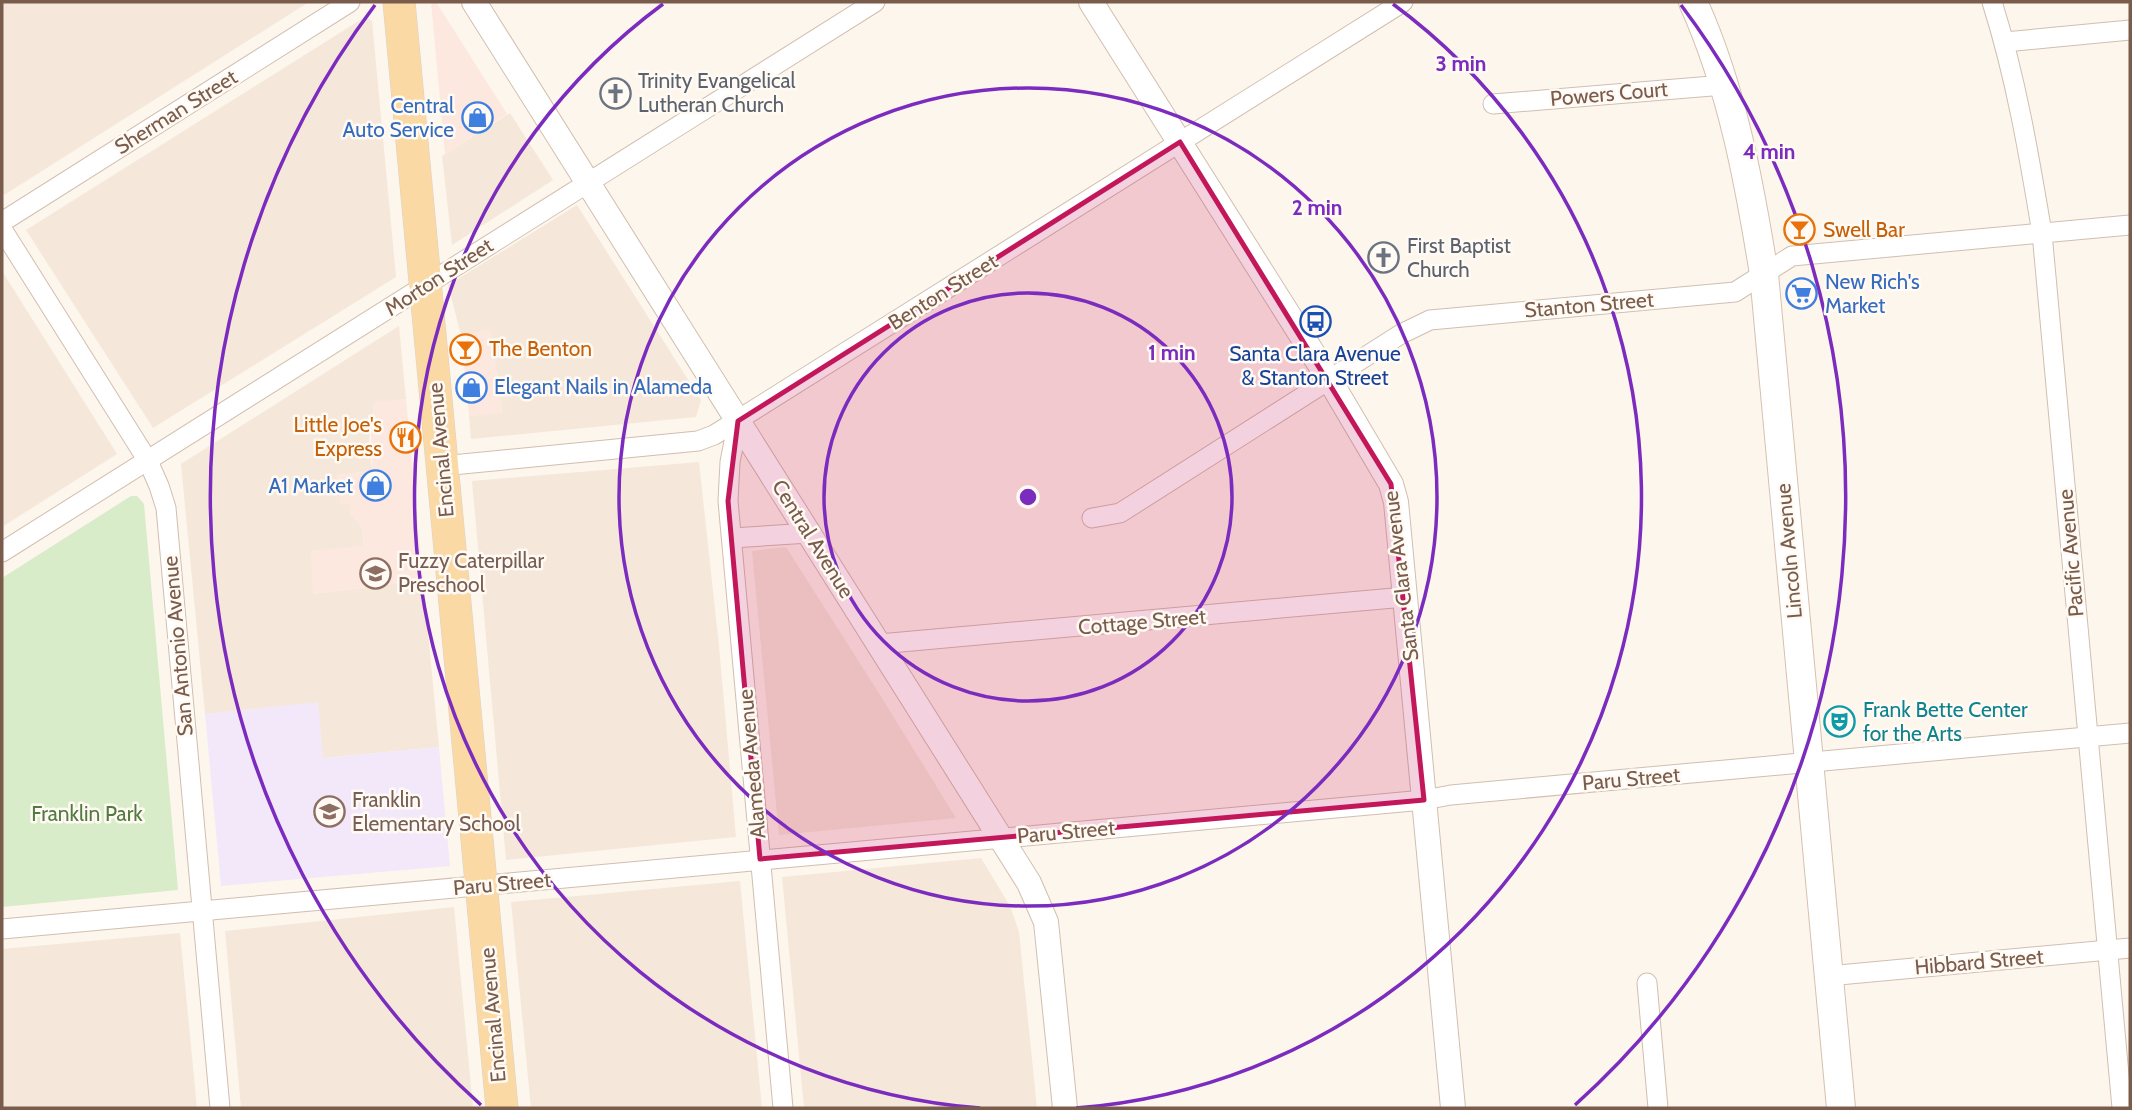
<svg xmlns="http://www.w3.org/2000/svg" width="2132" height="1110" viewBox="0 0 2132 1110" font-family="Cabin,sans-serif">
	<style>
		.residential { fill: #f5e8da }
		.commercial { fill: #fde8e0 }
		.education { fill: #f3e8fa }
		.green { fill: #d8ecc9 }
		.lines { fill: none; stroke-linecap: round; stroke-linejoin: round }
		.minor-casing { stroke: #d1beb0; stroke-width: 21 }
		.tertiary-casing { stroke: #d1beb0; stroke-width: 26 }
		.secondary-casing { stroke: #d6c0b0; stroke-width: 30 }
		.primary-casing { stroke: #dad1cd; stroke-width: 33 }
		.minor { stroke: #fff; stroke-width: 19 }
		.tertiary { stroke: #fff; stroke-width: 24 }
		.secondary { stroke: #fff; stroke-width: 28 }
		.primary { stroke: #fbd9a5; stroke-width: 32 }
		.marked { fill: #c2185b; fill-opacity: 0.2; stroke: #c2185b; stroke-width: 5; stroke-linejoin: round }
		.ring { fill: none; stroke: #7b2cbf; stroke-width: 3.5 }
		.labels { text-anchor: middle; stroke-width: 5; stroke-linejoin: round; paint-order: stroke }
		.worship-label { font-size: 21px; fill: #5b616d; stroke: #fffaf3; text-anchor: start }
		.street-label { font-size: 21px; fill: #7a5c4d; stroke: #fffaf3 }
		.shop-label { font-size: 21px; fill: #366cbe; stroke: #fffaf3; text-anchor: end }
		.food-label { font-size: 21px; fill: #c56008; stroke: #fffaf3; text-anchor: start }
		.transit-label { font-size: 21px; fill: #164399; stroke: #fffaf3 }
		.education-label { font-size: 21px; fill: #785e54; stroke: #fffaf3; text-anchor: start }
		.culture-label { font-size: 21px; fill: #0d838f; stroke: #fffaf3; text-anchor: start }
		.park-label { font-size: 21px; fill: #537a41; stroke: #fffaf3 }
		.centre { fill: #7b2cbf; stroke: #fffaf3; stroke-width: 3.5 }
		.ring-label { font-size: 21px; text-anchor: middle; font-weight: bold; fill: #7b2cbf; stroke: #fffaf3; stroke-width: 5; stroke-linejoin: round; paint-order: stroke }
	</style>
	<rect width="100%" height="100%" fill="#fdf6ec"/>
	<g class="residential">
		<path d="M2,2H309L4,195L2,191Z"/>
		<path d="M365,17L372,21L396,277L153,428L26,230Z"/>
		<path d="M510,113L553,180L452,245L442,156Z"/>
		<path d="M577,205L701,400L696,417L471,439L469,416L502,412L490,331L461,335L448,285Z"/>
		<path d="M2,271L117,454L2,527Z"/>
		<path d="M399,326L406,399L374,403L369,442L372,471L338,475L350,505L351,514L362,527L364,547L313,594L423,580L439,747L323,758L317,703L205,714L181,464Z"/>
		<path d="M699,462L719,646L736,837L506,860L472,481Z"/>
		<path d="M786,547L880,695L956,818L779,835L752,551Z"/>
		<path d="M981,858L1010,906L1019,932L1037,1108H804L782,877Z"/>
		<path d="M740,881L762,1108H531L511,902Z"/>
		<path d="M454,907L473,1108H241L225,931Z"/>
		<path d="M180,933L197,1108H2V949Z"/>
	</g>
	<g class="commercial">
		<path d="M431,2H436L507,114L445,154Z"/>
		<path d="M490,330L502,413L469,416L461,335Z"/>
		<path d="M406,399L423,580L313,594L311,551L364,546L362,527L351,514L350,505L340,503L337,475L372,471L371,430L374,402Z"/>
	</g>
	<path class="education" d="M318,702L323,758L439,747L450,866L221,886L205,714Z"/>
	<path class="green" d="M131,496H137L144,504L178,890L2,907V578Z"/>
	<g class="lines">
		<defs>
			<g id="minor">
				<path d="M1992,2C2016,78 2029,155 2042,233L2122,1108"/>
				<path d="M2005,42L2130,30"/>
				<path d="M1493,104L1724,85"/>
				<path d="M2,222L350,2"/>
				<path d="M2,229L148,461L159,486L166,508L220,1108"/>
				<path d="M738,421L730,462L728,501L783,1108"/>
				<path d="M442,466L698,441L714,435L1403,2"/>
				<path d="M1092,518L1120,513L1401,334L1430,320L1735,292L1792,256L2130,225"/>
				<path d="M732,538L809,533"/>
				<path d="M2,552L875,2"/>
				<path d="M879,644L1405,597"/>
				<path d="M2,929C476,885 950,842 1424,800L1451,795L2130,733"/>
				<path d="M1828,976L2130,948"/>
				<path d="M1647,983L1658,1108"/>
			</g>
			<g id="tertiary">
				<path d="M474,2L1029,883L1046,922L1065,1108"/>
				<path d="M1091,2L1329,379L1391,484L1396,502L1453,1108"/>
			</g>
			<path id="secondary" d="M1693,2C1732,88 1749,181 1764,274L1841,1108"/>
			<path id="primary" d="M399,2L502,1108"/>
		</defs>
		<use href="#minor" class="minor-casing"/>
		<use href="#tertiary" class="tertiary-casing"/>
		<use href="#secondary" class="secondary-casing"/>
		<use href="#primary" class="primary-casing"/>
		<use href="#minor" class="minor"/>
		<use href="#tertiary" class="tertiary"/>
		<use href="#secondary" class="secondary"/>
		<use href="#primary" class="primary"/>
	</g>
	<path class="marked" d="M1180,142L1391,484L1424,800L760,859L728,501L738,421Z"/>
	<g class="ring">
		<circle cx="1028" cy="497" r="204"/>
		<circle cx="1028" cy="497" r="409"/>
		<path d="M980 1108A613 613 0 0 1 663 4M1393 4A613 613 0 0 1 1076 1108"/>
		<path d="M481 1105A818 818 0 0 1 375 5M1681 5A818 818 0 0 1 1575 1105"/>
	</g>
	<defs>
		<symbol id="church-ring" viewBox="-11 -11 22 22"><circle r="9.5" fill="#fffaf3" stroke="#6b7280" stroke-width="1.5"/><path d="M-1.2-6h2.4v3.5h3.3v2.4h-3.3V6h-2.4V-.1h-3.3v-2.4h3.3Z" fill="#6b7280"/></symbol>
		<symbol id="shop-ring" viewBox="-11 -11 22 22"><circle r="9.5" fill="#fffaf3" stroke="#3f7fe0" stroke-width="1.5"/><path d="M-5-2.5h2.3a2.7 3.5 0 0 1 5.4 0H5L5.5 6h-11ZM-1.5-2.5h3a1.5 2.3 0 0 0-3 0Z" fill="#3f7fe0"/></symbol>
		<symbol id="bar-ring" viewBox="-11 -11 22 22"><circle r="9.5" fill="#fffaf3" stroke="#e8710a" stroke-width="1.5"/><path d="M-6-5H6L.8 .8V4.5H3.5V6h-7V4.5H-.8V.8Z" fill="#e8710a"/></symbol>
		<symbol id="supermarket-ring" viewBox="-11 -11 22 22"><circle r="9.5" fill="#fffaf3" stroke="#3f7fe0" stroke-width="1.5"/><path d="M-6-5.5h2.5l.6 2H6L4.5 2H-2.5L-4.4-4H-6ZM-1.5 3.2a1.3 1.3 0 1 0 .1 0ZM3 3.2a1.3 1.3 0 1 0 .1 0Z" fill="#3f7fe0"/></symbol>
		<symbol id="bus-ring" viewBox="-11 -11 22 22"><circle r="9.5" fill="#fffaf3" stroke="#1a4fb4" stroke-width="1.5"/><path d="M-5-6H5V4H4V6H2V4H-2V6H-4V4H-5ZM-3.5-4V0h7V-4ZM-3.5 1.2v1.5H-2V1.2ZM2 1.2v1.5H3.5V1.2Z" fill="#1a4fb4"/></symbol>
		<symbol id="restaurant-ring" viewBox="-11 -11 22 22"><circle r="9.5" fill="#fffaf3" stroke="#e8710a" stroke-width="1.5"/><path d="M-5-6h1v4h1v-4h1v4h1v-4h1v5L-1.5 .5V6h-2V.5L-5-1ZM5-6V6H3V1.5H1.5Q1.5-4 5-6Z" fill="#e8710a"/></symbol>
		<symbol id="school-ring" viewBox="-11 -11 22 22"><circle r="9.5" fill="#fffaf3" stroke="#8d6e63" stroke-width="1.5"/><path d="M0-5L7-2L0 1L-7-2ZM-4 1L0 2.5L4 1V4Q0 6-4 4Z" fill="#8d6e63"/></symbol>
		<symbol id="theatre-ring" viewBox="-11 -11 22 22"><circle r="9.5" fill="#fffaf3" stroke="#0f9aa8" stroke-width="1.5"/><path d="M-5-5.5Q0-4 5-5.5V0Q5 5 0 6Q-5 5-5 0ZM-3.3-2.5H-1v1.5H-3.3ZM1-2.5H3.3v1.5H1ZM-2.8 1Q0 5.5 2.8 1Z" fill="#0f9aa8"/></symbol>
	</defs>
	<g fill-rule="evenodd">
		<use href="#church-ring" x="598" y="76" width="35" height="35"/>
		<use href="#shop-ring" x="460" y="100" width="35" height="35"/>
		<use href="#bar-ring" x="1782" y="212" width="35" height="35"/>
		<use href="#church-ring" x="1366" y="240" width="35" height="35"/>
		<use href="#supermarket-ring" x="1784" y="276" width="35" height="35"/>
		<use href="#bus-ring" x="1298" y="304" width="35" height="35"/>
		<use href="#bar-ring" x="448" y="332" width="35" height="35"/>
		<use href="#shop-ring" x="454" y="370" width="35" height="35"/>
		<use href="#restaurant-ring" x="388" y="420" width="35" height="35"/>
		<use href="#shop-ring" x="358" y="468" width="35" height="35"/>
		<use href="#school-ring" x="358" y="556" width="35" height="35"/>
		<use href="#theatre-ring" x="1822" y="704" width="35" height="35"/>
		<use href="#school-ring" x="312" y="794" width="35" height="35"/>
	</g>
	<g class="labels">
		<g class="worship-label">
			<text x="638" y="88">Trinity Evangelical<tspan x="638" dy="24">Lutheran Church</tspan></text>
			<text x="1407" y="253">First Baptist<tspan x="1407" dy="24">Church</tspan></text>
		</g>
		<g class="street-label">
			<text transform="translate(1609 94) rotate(-5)" y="7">Powers Court</text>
			<text transform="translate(176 112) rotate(-32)" y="7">Sherman Street</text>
			<text transform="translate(439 277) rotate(-33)" y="7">Morton Street</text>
			<text transform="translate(943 292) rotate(-32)" y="7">Benton Street</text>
			<text transform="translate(1589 305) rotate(-5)" y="7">Stanton Street</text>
			<text transform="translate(441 450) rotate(-95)" y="7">Encinal Avenue</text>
			<text transform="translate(813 539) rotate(58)" y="7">Central Avenue</text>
			<text transform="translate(1789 551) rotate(-95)" y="7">Lincoln Avenue</text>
			<text transform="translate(2071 553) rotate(-95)" y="7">Pacific Avenue</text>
			<text transform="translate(1401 576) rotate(-97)" y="7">Santa Clara Avenue</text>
			<text transform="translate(1142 622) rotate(-5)" y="7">Cottage Street</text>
			<text transform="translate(178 646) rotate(-95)" y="7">San Antonio Avenue</text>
			<text transform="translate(752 764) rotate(-95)" y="7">Alameda Avenue</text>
			<text transform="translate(1631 779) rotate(-5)" y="7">Paru Street</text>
			<text transform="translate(1066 832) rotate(-5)" y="7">Paru Street</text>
			<text transform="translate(502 884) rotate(-5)" y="7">Paru Street</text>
			<text transform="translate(1979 962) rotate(-5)" y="7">Hibbard Street</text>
			<text transform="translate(493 1015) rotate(-95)" y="7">Encinal Avenue</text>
		</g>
		<g class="shop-label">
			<text x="454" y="113">Central<tspan x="454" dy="24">Auto Service</tspan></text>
			<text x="1825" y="289" text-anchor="start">New Rich's<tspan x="1825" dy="24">Market</tspan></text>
			<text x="494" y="394" text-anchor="start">Elegant Nails in Alameda</text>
			<text x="353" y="493">A1 Market</text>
		</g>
		<g class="food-label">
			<text x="1823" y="237">Swell Bar</text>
			<text x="489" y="356">The Benton</text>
			<text x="382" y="432" text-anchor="end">Little Joe's<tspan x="382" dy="24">Express</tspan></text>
		</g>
		<g class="transit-label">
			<text x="1315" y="361">Santa Clara Avenue<tspan x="1315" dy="24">&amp; Stanton Street</tspan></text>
		</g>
		<g class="education-label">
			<text x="398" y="568">Fuzzy Caterpillar<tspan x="398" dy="24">Preschool</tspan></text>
			<text x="352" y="807">Franklin<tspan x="352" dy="24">Elementary School</tspan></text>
		</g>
		<g class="culture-label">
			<text x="1863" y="717">Frank Bette Center<tspan x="1863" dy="24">for the Arts</tspan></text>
		</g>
		<g class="park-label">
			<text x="87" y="821">Franklin Park</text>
		</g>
	</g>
	<circle cx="1028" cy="497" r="10" class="centre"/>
	<g class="ring-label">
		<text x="1461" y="71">3 min</text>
		<text x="1769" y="159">4 min</text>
		<text x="1317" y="215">2 min</text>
		<text x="1172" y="360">1 min</text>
	</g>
	<rect width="2132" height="1110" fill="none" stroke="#7a5c4d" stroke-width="7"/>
</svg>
